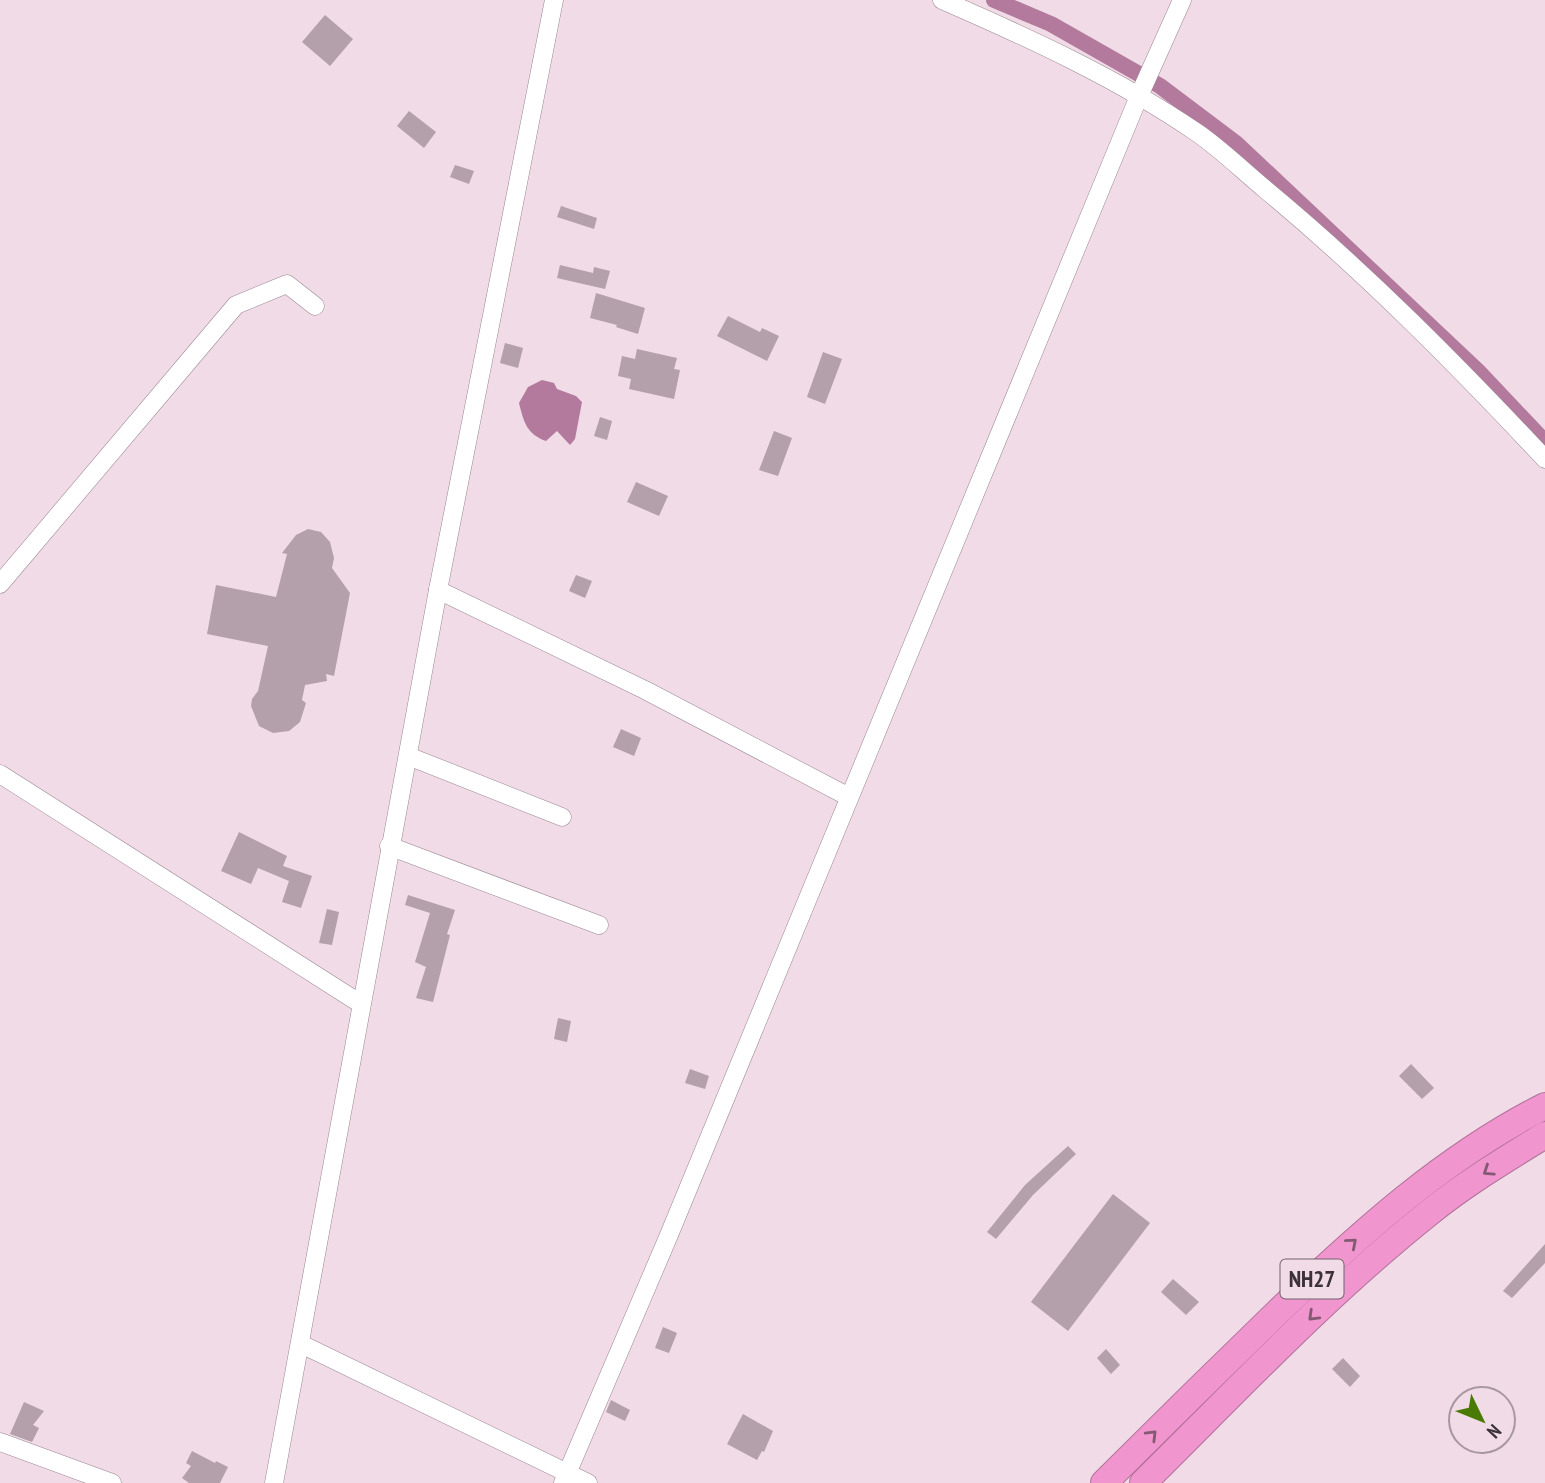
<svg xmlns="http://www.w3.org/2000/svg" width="1545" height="1483" viewBox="0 0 1545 1483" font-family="'PT Sans Narrow',sans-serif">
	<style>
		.water { fill: #b37a9d }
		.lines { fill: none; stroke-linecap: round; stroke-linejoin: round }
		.canal { stroke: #b37a9d; stroke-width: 16 }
		.building { fill: #b3a0ab }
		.minor-casing { stroke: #998691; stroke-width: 19 }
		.highway-casing { stroke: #b07299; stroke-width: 28 }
		.minor { stroke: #fff; stroke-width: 18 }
		.highway { stroke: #f095ce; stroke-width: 26 }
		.oneway { stroke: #835a73 }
		.labels { text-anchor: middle; stroke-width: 7; stroke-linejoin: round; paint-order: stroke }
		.shield { fill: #f0dbe7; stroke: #71656c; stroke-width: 2 }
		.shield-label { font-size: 23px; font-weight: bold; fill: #3a3237 }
	</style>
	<rect width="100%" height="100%" fill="#f0dbe7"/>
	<path class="water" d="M542,380L554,383L557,389L576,396L582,402L575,439L570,445L557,431L546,441C527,434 524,423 519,403L528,387Z"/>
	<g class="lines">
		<path class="canal" d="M994,0L1051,24L1160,86L1237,144L1478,371L1545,442"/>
	</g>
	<g class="building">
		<path d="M325,15L353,39L330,66L302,42Z"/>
		<path d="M409,111L436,132L424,148L397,126Z"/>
		<path d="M455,165L474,171L469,184L450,177Z"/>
		<path d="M561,206L597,218L594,229L557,217Z"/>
		<path d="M560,265L593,273L594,267L610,271L605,289L557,278Z"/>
		<path d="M596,293L645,308L638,334L616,327L617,325L590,318Z"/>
		<path d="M728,316L760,332L762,328L779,336L767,361L717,336Z"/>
		<path d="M505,343L523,348L518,368L500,363Z"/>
		<path d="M637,349L677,358L674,369L680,370L674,399L629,389L631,379L618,376L622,356L635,359Z"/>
		<path d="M823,352L842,359L825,404L807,397Z"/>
		<path d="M600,417L612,421L607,440L594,436Z"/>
		<path d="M774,431L792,438L778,476L759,470Z"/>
		<path d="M636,482L668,496L659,516L627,502Z"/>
		<path d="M308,529L321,532L330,542L334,558L332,568L350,593L334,676L326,674L327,681L305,685L302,700L306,703L300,722L289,731L273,733L259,726L251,706L252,699L258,691L268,646L207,634L216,585L276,597L287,554L282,553L296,535Z"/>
		<path d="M576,575L592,581L585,598L569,591Z"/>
		<path d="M621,729L641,738L634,756L613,747Z"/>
		<path d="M239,832L287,856L283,866L312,876L301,908L282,902L289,881L258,868L251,884L221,871Z"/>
		<path d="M408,895L455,910L447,934L450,935L433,1002L416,998L426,967L415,962L430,913L405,905Z"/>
		<path d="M327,909L339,912L332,945L319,943Z"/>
		<path d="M558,1018L571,1021L567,1042L554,1039Z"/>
		<path d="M1411,1064L1434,1088L1422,1099L1399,1076Z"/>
		<path d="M690,1069L709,1076L705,1089L685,1083Z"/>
		<path d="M1068,1146L1076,1154L1033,1195L996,1239L987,1232L1025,1185Z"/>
		<path d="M1113,1194L1150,1223L1068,1331L1031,1302Z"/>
		<path d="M1545,1244V1263L1512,1298L1503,1291Z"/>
		<path d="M1173,1279L1199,1302L1186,1315L1161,1292Z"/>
		<path d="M663,1327L677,1333L669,1353L655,1348Z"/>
		<path d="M1106,1349L1120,1365L1111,1374L1097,1358Z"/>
		<path d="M1343,1358L1360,1376L1350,1387L1332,1369Z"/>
		<path d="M611,1400L630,1410L625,1421L606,1412Z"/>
		<path d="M24,1402L44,1411L33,1425L39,1428L32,1442L10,1434Z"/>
		<path d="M743,1414L773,1431L764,1452L762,1451L757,1460L727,1444Z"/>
		<path d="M192,1451L215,1463L216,1461L228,1467L220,1483H189L182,1478L191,1466L186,1463Z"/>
	</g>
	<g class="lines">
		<defs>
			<g id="minor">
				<path d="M942,0C1029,38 1117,78 1196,132C1221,149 1243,171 1266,190C1365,272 1457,365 1545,459"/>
				<path d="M0,584L236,305L287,284L315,306"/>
				<path d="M438,590L645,690L849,797"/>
				<path d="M408,756L562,817"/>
				<path d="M0,774L361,1004"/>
				<path d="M389,846L599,925"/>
				<path d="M301,1344L588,1483"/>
				<path d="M0,1442L112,1483"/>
				<path d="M274,1483L438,590L554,0"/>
				<path d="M563,1483L669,1235L1139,96L1182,0"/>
			</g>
			<g id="highway">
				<path d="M1104,1483C1163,1424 1223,1365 1283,1307C1363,1231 1446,1156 1545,1106"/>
				<path d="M1143,1483C1236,1391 1327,1294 1430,1212C1466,1183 1506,1159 1545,1135"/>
			</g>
		</defs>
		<use href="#minor" class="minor-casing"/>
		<use href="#highway" class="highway-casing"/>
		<use href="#minor" class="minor"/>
		<use href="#highway" class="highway"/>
	</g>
	<defs><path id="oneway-chevron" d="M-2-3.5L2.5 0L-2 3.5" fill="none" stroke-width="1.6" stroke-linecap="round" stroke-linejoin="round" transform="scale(1.75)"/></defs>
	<g class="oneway">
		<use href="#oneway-chevron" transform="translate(1488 1171) rotate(146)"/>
		<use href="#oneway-chevron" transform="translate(1352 1243) rotate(-41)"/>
		<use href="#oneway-chevron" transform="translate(1313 1316) rotate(136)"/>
		<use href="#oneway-chevron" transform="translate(1152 1435) rotate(-45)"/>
	</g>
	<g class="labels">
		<rect class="shield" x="1280.5" y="1259.5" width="63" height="39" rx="5"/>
		<g class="shield-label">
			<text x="1312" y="1287">NH27</text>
		</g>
	</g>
	<g transform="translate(1482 1420) rotate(133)"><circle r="33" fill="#f0dbe7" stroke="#a797a1" stroke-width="2"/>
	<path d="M0-5L12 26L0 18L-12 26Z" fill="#497a03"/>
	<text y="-10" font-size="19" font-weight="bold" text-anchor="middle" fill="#3a3237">N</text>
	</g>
</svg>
